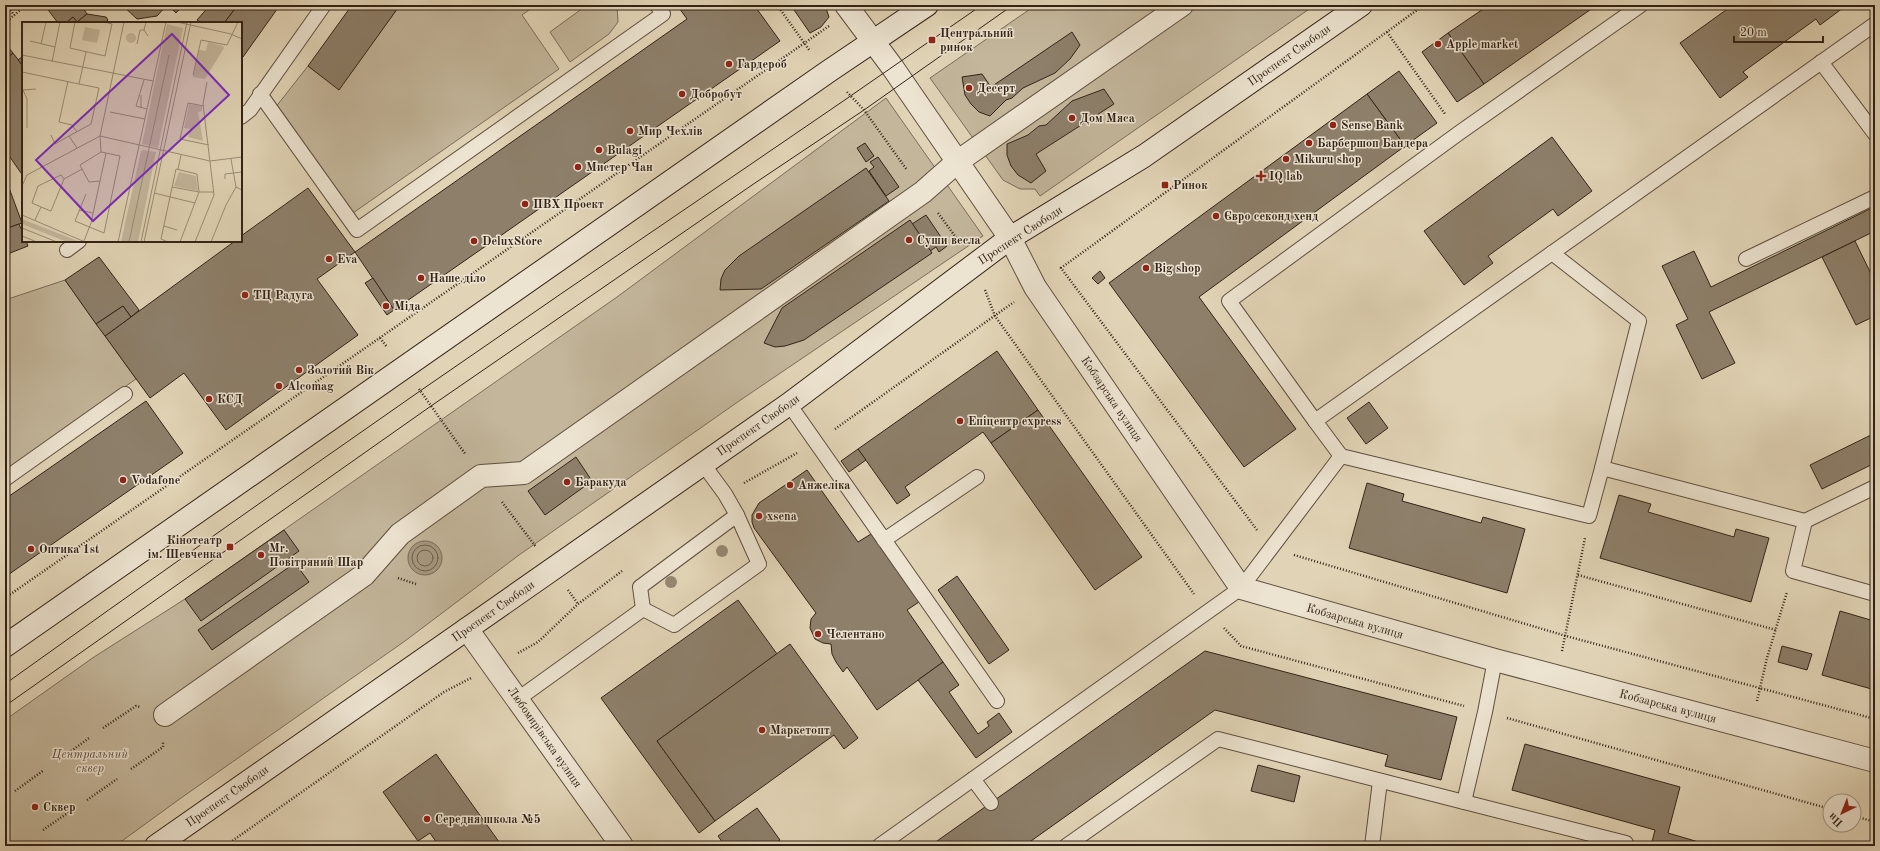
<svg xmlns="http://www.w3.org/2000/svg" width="1880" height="851" viewBox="0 0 1880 851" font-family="'Old Standard TT',serif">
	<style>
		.green { fill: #c3b69b; stroke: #7b6c59 }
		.water { fill: #a69880; stroke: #786956 }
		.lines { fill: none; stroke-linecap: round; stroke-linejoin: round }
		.shore { stroke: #6c5e4c; stroke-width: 1 }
		.building { fill: #8d7f6a; stroke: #332317 }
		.lane-casing { stroke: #5e4f3f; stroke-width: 16 }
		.street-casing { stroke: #5e4f3f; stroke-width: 24 }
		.secondary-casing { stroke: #332317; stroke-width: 24 }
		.path { stroke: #332317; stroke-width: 2.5; stroke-dasharray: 1 2; stroke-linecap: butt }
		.lane { stroke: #ece3d0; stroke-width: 14 }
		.street { stroke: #ece3d0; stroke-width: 22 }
		.secondary { stroke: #ece3d0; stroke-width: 22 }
		.tram { stroke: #332317; stroke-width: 1 }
		.tree { fill: #958771 }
		.poi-dot { fill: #8f2418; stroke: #ece3d0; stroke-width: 1.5 }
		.labels { text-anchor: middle; stroke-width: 3; stroke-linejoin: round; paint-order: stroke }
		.poi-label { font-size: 12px; font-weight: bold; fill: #332317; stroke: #ece3d0; text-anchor: start }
		.street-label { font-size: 12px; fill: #332317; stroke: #ece3d0 }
		.park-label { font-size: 12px; font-style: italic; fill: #574838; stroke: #ece3d0 }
		.inset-road { fill: none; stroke: #9b8d76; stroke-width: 1 }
		.view { fill: #7b2cbf; fill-opacity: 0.15; stroke: #7b2cbf; stroke-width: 2 }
		.inset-edge { fill: none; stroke: #332317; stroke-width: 2 }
	</style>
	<rect width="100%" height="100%" fill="#e1d4b6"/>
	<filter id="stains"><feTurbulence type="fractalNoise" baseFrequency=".005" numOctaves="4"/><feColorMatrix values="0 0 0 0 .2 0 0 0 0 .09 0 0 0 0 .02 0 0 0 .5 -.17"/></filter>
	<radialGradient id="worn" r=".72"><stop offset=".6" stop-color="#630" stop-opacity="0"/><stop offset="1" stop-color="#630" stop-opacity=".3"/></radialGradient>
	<g class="green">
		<path d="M400,5H536L522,15L559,69L353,213L275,108L308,66L339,89Z"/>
		<path d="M587,5H617L618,22L609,34L570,62L550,32Z"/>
		<path d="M1036,5H1315L1040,196L1035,189H1020L1003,180L930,78Z"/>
		<path d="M886,98L983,236L742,399L519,555L405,641L181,798L115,846H5V720L94,657L185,599L617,297Z"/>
		<path d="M65,280L136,379L5,471V300Z"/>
	</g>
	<circle class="water" cx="425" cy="558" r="17"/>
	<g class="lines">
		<g class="shore">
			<circle cx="425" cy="558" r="13"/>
			<circle cx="425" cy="558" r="8"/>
		</g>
	</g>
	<g class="building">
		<path d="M48,5H81L87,14L77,22L73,17L66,23H58L46,7Z"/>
		<path d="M122,5H167L157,16L137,19Z"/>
		<path d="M168,5H183L176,13Z"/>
		<path d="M210,5H238L224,23H202L197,20Z"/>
		<path d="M238,5H280L243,57L241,55V23H224Z"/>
		<path d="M352,5H400L339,90L308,66Z"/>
		<path d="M677,5H754L780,41L394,310L355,252L687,19Z"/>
		<path d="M795,5H825L829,17L821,27L810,33L792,7Z"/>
		<path d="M1489,5H1597L1484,84L1448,33Z"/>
		<path d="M1733,5H1847L1820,25L1816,19L1743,72L1748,77L1720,98L1680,43Z"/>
		<path d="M87,14L106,17L108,20L104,23H78L77,22Z"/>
		<path d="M73,17L78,23H66Z"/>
		<path d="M1072,32L1080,45L1070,59L1055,73L1023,88L1012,98L1006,100L990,116L979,112L971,104L965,95L962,77L982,74L991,87Z"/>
		<path d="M1448,33L1484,84L1457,102L1422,52Z"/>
		<path d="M5,43L13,53L5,60Z"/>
		<path d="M13,53L23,66V171L21,173L5,150V60Z"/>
		<path d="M23,56V66L18,60Z"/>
		<path d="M1399,71L1437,123L1405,146L1367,94Z"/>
		<path d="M1104,89L1114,104L1036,154L1046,171L1031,183L1018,175L1011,166L1007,155V144L1028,135L1039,126L1046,125L1072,101Z"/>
		<path d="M1367,94L1405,146L1199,297L1296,429L1244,467L1109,283Z"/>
		<path d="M1552,137L1592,191L1558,216L1553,209L1488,256L1493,263L1464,285L1424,231Z"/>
		<path d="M865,143L874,156L866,162L857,148Z"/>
		<path d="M878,157L899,187L886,196L869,171L874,167L870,162Z"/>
		<path d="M866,168L889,201L761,289L720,290L721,279L725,270L739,256Z"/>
		<path d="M5,177L22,223L5,229Z"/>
		<path d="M308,188L355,252L317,279L358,335L226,430L184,373L150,398L105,336L235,241H241V236Z"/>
		<path d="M1874,207L1875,231L1709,312L1735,363L1702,379L1676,325L1688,319L1662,266L1694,251L1711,287Z"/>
		<path d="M926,215L947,246L939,252L936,247L930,251L912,224Z"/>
		<path d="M910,220L932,253L804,340L785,346L775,347L764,343L782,308Z"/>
		<path d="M19,224L23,233V241H26L28,246L5,255V229Z"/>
		<path d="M1855,241L1875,282V316L1856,325L1822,257Z"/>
		<path d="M99,257L139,310L131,317L123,306L96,324L65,280Z"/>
		<path d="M1100,271L1105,278L1098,284L1092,278Z"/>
		<path d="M373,278L394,310L387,315L365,283Z"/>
		<path d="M123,306L131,317L105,336L96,324Z"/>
		<path d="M997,351L1038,410L991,443L983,432L905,487L910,495L897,504L858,449Z"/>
		<path d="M146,401L183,453L5,577V499Z"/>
		<path d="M1369,402L1388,428L1366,444L1347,418Z"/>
		<path d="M1038,410L1142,557L1095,590L991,443Z"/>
		<path d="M1875,433V448L1870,451L1875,463L1822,489L1810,465Z"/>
		<path d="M858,449L866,460L849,472L841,461Z"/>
		<path d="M576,457L592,481L545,515L528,491Z"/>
		<path d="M807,470L858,542L871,534L919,602L907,610L943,662L877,710L847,667L843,672L836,662L832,654L831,644L823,643L815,639L810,628L811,619L816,613L754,528L752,522V515L759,503Z"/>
		<path d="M1367,483L1404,494L1402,501L1481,523L1483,517L1525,529L1507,593L1349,548Z"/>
		<path d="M1619,495L1651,504L1648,512L1734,537L1736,529L1769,538L1751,602L1600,558Z"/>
		<path d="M284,530L299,551L201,621L185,599Z"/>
		<path d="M295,563L309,582L212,650L198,630Z"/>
		<path d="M957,576L1009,650L989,664L938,590Z"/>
		<path d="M738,600L777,654L657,741L715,821L699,833L601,698Z"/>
		<path d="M1840,611L1874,621L1872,628L1875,629V690L1822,675Z"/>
		<path d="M790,644L858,738L844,749L834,735L715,821L657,741Z"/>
		<path d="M1782,646L1812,654L1807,670L1778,662Z"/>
		<path d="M1205,651L1457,717L1441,780L1385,766L1388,755L1215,710L1024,846H930Z"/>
		<path d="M943,662L959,685L949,692L978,734L989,726L987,722L999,713L1012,732L976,758L918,680Z"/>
		<path d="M1525,744L1680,787L1668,833L1702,843L1701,846H1651L1655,830L1512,790Z"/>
		<path d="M436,754L502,846H439L430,833L418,841L383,792Z"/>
		<path d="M1258,765L1300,776L1294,802L1251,791Z"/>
		<path d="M757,808L780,840L772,846H725L718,836Z"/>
	</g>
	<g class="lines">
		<defs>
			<g id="lane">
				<path d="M1821,62L1875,134"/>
				<path d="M260,94L357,230L663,14L657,5"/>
				<path d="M241,117L250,110L324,5"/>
				<path d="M67,250L79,241"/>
				<path d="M1552,253L1639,321L1602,468"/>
				<path d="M1746,259L1875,197"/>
				<path d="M789,404L997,701"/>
				<path d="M1315,421L1229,301L1459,133L1641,5"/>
				<path d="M1341,456L1589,516L1602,468L1805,521L1793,571L1875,594"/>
				<path d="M5,479L125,394"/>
				<path d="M1805,521L1875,487"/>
				<path d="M884,540L977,477"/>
				<path d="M643,609L640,587L737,515"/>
				<path d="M518,699L643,609L674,625L759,564L737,515L725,494L703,464"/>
				<path d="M973,779L991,803"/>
				<path d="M1464,802L1626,843L1625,846"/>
				<path d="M879,846L1241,588L1341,456L1315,421L1875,24"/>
				<path d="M1066,846L1218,739L1464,802L1485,712L1495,660"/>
				<path d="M1372,846L1380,781"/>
			</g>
			<g id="street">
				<path d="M846,5L893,68L1010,238L1035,287L1241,588L1495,660L1875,761"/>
				<path d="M467,629L622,846"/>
				<path d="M165,715L364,575L400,534L481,476L524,473L923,192L957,162L1182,5"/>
			</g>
			<g id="secondary">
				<path d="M5,646L829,71L927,5"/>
				<path d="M156,846L789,404L1010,238L1144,156L1361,5"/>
			</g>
		</defs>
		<use href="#lane" class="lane-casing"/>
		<use href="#street" class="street-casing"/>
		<use href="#secondary" class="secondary-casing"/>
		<g class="path">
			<path d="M7,5L14,15"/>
			<path d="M777,5L810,51"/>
			<path d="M5,23L26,5"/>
			<path d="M1387,32L1445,114"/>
			<path d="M847,92L864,110L907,170"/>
			<path d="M938,213L960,243"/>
			<path d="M985,290L995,316L1194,594"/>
			<path d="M380,338L387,347"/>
			<path d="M419,389L466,455"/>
			<path d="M835,429L1014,302"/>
			<path d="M744,483L797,453"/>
			<path d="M502,502L536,547"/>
			<path d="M1257,530L1061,268L1424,5"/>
			<path d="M1294,555L1566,636L1875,719"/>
			<path d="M1578,575L1776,630"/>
			<path d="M398,578L416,584"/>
			<path d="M568,590L578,604"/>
			<path d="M5,598L829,26"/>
			<path d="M1224,628L1241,646L1464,706"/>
			<path d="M1562,651L1585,538"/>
			<path d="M518,653L538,642L578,604L622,571"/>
			<path d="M1757,701L1767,658L1787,592"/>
			<path d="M1507,718L1830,809"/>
			<path d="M103,728L136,706L140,707"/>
			<path d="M59,760L89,738"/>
			<path d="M131,769L163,747V741"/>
			<path d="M15,791L44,770"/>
			<path d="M87,800L117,779"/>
			<path d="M1854,816L1875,822"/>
			<path d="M43,830L72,810"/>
			<path d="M21,846L28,841"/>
			<path d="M225,846L444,692L471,678"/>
		</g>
		<use href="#lane" class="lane"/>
		<use href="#street" class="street"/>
		<use href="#secondary" class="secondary"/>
		<g class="tram">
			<path d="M5,684C143,585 281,488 420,391C607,261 796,135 982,5"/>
			<path d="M5,706L431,406L755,183L864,110L1013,5"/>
		</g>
	</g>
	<g class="tree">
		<circle cx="722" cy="551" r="6"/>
		<circle cx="671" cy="582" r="6"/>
	</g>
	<g class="poi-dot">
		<rect x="928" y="36" width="8" height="8" rx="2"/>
		<circle cx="1438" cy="44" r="4"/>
		<circle cx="729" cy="64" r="4"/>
		<circle cx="969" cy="88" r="4"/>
		<circle cx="682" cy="94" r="4"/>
		<circle cx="1072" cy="118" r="4"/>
		<circle cx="1333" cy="125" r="4"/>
		<circle cx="630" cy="131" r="4"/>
		<circle cx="1309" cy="143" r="4"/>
		<circle cx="599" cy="150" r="4"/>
		<circle cx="1286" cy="159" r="4"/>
		<circle cx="578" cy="167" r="4"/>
		<path d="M1259 170h4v4h4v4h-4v4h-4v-4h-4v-4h4z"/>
		<rect x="1161" y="181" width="8" height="8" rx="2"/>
		<circle cx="525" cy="204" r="4"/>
		<circle cx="1216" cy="216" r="4"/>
		<circle cx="909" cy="240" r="4"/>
		<circle cx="474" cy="241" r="4"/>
		<circle cx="329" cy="259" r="4"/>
		<circle cx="1146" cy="268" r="4"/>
		<circle cx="421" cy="278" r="4"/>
		<circle cx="245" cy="295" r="4"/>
		<circle cx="386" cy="306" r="4"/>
		<circle cx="299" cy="370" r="4"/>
		<circle cx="279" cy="386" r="4"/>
		<circle cx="209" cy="399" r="4"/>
		<circle cx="960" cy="421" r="4"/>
		<circle cx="123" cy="480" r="4"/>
		<circle cx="567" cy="482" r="4"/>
		<circle cx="790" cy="485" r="4"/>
		<circle cx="759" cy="516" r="4"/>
		<rect x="226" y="543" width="8" height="8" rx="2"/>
		<circle cx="31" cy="549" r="4"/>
		<circle cx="261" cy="555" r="4"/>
		<circle cx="818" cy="634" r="4"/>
		<circle cx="762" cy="730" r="4"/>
		<circle cx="35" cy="807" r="4"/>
		<circle cx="427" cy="819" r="4"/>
	</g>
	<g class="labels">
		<g class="poi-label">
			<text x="940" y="37">Центральний<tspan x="940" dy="14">ринок</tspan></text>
			<text x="1446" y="48">Apple market</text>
			<text x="737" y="68">Гардероб</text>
			<text x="977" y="92">Десерт</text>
			<text x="690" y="98">Добробут</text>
			<text x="1080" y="122">Дом Мяса</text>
			<text x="1341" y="129">Sense Bank</text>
			<text x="638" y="135">Мир Чехлів</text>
			<text x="1317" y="147">Барбершоп Бандера</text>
			<text x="607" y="154">Bulagi</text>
			<text x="1294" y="163">Mikuru shop</text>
			<text x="586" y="171">Мистер Чан</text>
			<text x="1269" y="180">IQ lab</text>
			<text x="1173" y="189">Ринок</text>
			<text x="533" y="208">ПВХ Проект</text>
			<text x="1224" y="220">Євро секонд хенд</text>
			<text x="917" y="244">Суши весла</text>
			<text x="482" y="245">DeluxStore</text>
			<text x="337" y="263">Eva</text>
			<text x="1154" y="272">Big shop</text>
			<text x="429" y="282">Наше діло</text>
			<text x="253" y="299">ТЦ Радуга</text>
			<text x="394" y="310">Міда</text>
			<text x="307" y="374">Золотий Вік</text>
			<text x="287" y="390">Alcomag</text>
			<text x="217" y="403">КСД</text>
			<text x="968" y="425">Епіцентр express</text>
			<text x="131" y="484">Vodafone</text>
			<text x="575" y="486">Баракуда</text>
			<text x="798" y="489">Анжеліка</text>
			<text x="767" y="520">xsena</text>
			<text x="222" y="544" text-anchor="end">Кінотеатр<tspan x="222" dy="14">ім. Шевченка</tspan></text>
			<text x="269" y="552">Mr.<tspan x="269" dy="14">Повітряний Шар</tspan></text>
			<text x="39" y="553">Оптика 1st</text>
			<text x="826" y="638">Челентано</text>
			<text x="770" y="734">Маркетопт</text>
			<text x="43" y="811">Сквер</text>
			<text x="435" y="823">Середня школа №5</text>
		</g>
		<g class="street-label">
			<text transform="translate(1289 55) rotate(-35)" y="4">Проспект Свободи</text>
			<text transform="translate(1020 235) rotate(-33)" y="4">Проспект Свободи</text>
			<text transform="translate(1112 399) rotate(56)" y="4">Кобзарська вулиця</text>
			<text transform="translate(758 425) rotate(-35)" y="4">Проспект Свободи</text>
			<text transform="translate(493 611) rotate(-35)" y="4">Проспект Свободи</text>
			<text transform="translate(1355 621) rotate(16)" y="4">Кобзарська вулиця</text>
			<text transform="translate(1668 706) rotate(15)" y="4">Кобзарська вулиця</text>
			<text transform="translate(545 737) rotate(55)" y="4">Любомирівська вулиця</text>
			<text transform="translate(227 796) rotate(-35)" y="4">Проспект Свободи</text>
		</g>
		<g class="park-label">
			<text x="90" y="758">Центральний<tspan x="90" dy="14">сквер</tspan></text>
		</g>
	</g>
	<g transform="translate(22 22)">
		<rect width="220" height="220" fill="#e1d4b6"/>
		<path d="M145,2L161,6L136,126L120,122ZM63,5L78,8L75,21L60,18ZM104 16a5 5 0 1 1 10 0a5 5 0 1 1-10 0ZM186,20L201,24L202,26L183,57L171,55L177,28L184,29ZM167,82L180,84V89L176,90L181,119L166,115L168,107L162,106ZM122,128L134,130L116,220H99L119,129ZM157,150L174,154L176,169L152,164ZM0,197L56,219V220H45L0,202Z" fill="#c3b69b"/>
		<path class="inset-road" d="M53,0L48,26L83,34L90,2L82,0M124,0L122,8L126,14M155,0L209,12L220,17M8,19L33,25M19,22L24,0M115,22L118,8H122M0,33L131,59M30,40L38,0M0,50L57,62M171,53L179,18L205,23L216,0M122,58L114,84L125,87M46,59L37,100L50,103L55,110M0,68L14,67M1,68L5,77V106M182,84L166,81L158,117L187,123M119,86V73M88,90L123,97M29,113L33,122L47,114M55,126L47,114L69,102L77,66L57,62L64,30M209,137L214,165L220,168M60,147L67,160L78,159M156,147L159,133M203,157V152L220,150M0,164L5,153L78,114L188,139L220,135M150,165L177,170H191M132,171L173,181M64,172L53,199L82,211L98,134L84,131M19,185L29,189L42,157M57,188L71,191M0,193L63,220M13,198L19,185L10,181L16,164L39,153L42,157L60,147L58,143L79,130M142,204L155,208M0,206L35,220M0,214L15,220M62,219L69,201L84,131L79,130L78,114L102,0M96,220L144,0M107,220L147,33M119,220L165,0M122,220L169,0M146,220L139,217L154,147L175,152L177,170L158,220M173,220L192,173L181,82L185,60M189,220L204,183L214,165"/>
		<path class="view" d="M150,12L207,73L71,199L14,138Z"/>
		<rect width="220" height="220" class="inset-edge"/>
	</g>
	<rect width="1880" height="851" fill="none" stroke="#e1d4b6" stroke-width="20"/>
	<rect x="6" y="6" width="1868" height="839" fill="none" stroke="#332317" stroke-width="2"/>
	<rect x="10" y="10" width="1860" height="831" fill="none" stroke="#332317"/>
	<g transform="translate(1842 813) rotate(223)"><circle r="19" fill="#ece3d0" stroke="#a29686"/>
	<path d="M0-3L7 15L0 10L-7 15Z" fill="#8f2418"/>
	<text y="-6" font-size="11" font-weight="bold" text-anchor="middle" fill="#332317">Пн</text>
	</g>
	<path d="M1734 36v6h89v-6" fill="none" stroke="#332317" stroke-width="2"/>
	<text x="1740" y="36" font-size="12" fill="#332317" stroke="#ece3d0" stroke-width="3" paint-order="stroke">20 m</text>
	<rect width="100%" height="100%" filter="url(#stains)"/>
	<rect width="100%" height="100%" fill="url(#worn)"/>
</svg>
